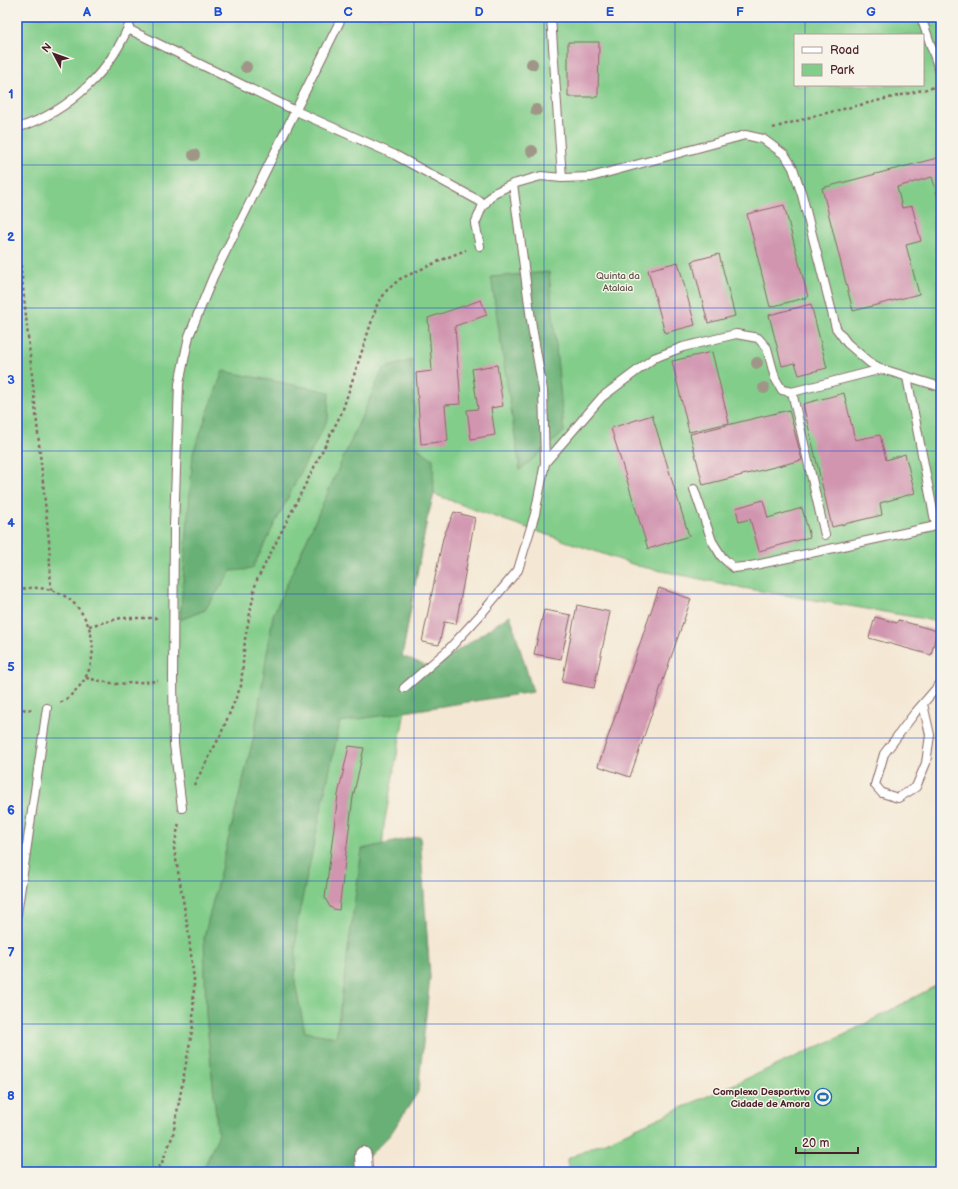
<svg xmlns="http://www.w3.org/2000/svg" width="958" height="1189" viewBox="0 0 958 1189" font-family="'Balsamiq Sans',sans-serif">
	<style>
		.green { fill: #82cd8a; stroke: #66765a; fill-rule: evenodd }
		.forest { fill: #69b076; stroke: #5a6850 }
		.building { fill: #d195b0 }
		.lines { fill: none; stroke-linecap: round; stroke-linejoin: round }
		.service-casing { stroke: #866566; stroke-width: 10 }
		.minor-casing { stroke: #866566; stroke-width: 18 }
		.path { stroke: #866566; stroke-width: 2.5; stroke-dasharray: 3 3; stroke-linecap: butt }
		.service { stroke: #fff; stroke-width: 8 }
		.minor { stroke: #fff; stroke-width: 16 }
		.tree { fill: #a09687 }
		.grid { fill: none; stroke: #1d4ed8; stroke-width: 1; stroke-opacity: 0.55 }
		.labels { text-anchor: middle; stroke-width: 3; stroke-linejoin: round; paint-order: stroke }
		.park-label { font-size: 10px; fill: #5b5348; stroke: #f7f3e8 }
		.poi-label { font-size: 10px; font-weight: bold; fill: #4a1f2b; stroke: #f7f3e8; text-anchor: end }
		.neatline { fill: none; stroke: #1d4ed8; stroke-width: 1.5 }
		.grid-label { font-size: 13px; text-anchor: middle; font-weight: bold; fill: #1d4ed8 }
	</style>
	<rect width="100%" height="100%" fill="#f7f3e8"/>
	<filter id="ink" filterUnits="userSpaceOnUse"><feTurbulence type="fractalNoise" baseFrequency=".025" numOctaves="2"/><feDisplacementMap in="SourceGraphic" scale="8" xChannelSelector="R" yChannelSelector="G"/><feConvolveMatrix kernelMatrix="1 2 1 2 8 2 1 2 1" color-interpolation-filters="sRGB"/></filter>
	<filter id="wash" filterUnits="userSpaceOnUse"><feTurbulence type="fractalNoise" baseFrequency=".012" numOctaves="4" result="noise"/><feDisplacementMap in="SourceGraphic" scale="16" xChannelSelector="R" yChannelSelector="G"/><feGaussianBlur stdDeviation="0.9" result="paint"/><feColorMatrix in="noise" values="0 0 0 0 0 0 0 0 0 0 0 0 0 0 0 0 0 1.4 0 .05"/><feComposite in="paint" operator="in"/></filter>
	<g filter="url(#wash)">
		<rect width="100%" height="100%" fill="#f4e8d4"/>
		<g class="green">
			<path d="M17,17H941V623L920,618L743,588L638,566L478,511L434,494L427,519L395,695L407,700L384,825L372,979L353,1150L354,1172H17ZM795,35H923V85H795Z"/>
			<path d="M941,983V1172H568L567,1159L844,1035Z"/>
		</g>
		<g class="forest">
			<path d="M549,272L564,432L520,470L491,277Z"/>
			<path d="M412,360L416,447L433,459L434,494L427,519L402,656L432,668L510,615L533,692L340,722L297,923L295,983L305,1032L336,1037L362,849L420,836L430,977L418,1092L390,1135L353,1172H202L218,1136L206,1015L204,937L254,736L273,615L383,369Z"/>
			<path d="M223,371L329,392L328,418L252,569L231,571L205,610L180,620L193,453Z"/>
		</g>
		<g id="blocks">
			<g class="building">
				<path d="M568,42H599L598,97H568Z"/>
				<path d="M941,157V208L932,177L897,187L902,208L912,206L921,241L906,245L919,294L853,311L822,188Z"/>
				<path d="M784,205L808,297L770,307L747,214Z"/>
				<path d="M719,254L735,316L708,323L692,261Z"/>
				<path d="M678,262L695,325L665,333L648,270Z"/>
				<path d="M481,300L487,315L455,326L461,404L445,405L448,441L421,444L416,373L432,371L428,318Z"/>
				<path d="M811,304L827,368L799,375L795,363L782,366L769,315Z"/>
				<path d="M712,352L729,423L689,432L672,361Z"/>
				<path d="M497,365L503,406L491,408L495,435L471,439L467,410L478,409L472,369Z"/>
				<path d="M844,393L855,440L880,435L886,460L905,454L915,493L880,503L882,515L832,527L803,404Z"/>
				<path d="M789,410L802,460L703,485L690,434Z"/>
				<path d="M652,415L689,536L648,549L611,428Z"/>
				<path d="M763,500L768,518L802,508L810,537L759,551L750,519L739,522L736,508Z"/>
				<path d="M454,512L475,518L456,624L444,622L439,645L422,642L443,538Z"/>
				<path d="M659,588L691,599L630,777L598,766Z"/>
				<path d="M577,605L610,612L594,688L562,682Z"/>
				<path d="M544,610L571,615L561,659L534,654Z"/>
				<path d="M875,617L897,623L898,620L937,631L931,655L869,638Z"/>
				<path d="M349,746L364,748L353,797L339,910L333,909L330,907L325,898L338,795Z"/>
			</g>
		</g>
	</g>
	<g filter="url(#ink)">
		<use href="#blocks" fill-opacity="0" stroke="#866566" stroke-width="1"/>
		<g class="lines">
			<defs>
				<g id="service">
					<path d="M551,17L562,178"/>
					<path d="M921,17L941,75"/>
					<path d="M128,29L296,111L395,155L485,204"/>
					<path d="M17,128C70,112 114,69 132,17"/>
					<path d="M480,246L475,224L482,207L494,193L513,184L541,176L562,178L591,177L738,137L745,135L763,139L785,155L793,168L802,195L836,328L847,343L870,363L882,369L941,387"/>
					<path d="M792,392L825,535"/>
					<path d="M545,463L602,397L654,358L683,347L736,334L758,338L767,348L775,378L782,390L792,392L882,369"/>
					<path d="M694,489L712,541L722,557L734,568L751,566L936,526L907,377"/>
					<path d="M404,688L448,650L482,613L518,570L535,514L545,463L543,390L532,327L513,184"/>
					<path d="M923,704L930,735L926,763L916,787L898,798L882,793L875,785L884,754L914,714L940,684L941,685"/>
					<path d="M182,808L174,744L173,680L174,526L179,384L189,336L213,277L342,17"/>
					<path d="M17,914L47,708"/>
				</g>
				<path id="minor" d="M363,1155L364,1172"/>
			</defs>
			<use href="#service" class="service-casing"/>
			<use href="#minor" class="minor-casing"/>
			<g class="path">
				<path d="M773,128L814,116L935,87"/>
				<path d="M17,229L49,541L51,590"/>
				<path d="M17,590C28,587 39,587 51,590C89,601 105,651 82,683C76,691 68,699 59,703"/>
				<path d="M89,626L121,618H159"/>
				<path d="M86,678L116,684L158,681"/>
				<path d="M17,707L26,710L33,709"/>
				<path d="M194,785L220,736L241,686L245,639L256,582L342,412L377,305L387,290L400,279L446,258L466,250"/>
				<path d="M154,1172L161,1165L173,1135L193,1025L194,980L188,929L174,848L179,822"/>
			</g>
			<use href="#service" class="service"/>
			<use href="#minor" class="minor"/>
		</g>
		<g class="tree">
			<circle cx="532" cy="64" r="6"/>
			<circle cx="246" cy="67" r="6"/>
			<circle cx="536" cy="110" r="6"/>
			<circle cx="532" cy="151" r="6"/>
			<circle cx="194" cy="155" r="6"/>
			<circle cx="757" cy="363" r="6"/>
			<circle cx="764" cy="388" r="6"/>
		</g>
	</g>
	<path class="grid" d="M153,17V1172M283,17V1172M414,17V1172M544,17V1172M675,17V1172M805,17V35M805,85V1172M17,165H941M17,308H941M17,451H941M17,594H941M17,738H941M17,881H941M17,1024H941"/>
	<defs>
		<symbol id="stadium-ring" viewBox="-11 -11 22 22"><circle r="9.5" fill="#f7f3e8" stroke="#1f6fb2" stroke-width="1.5"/><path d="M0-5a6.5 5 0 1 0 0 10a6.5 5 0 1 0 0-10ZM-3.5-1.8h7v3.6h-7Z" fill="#1f6fb2"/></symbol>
	</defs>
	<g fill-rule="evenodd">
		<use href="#stadium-ring" x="813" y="1087" width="20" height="20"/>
	</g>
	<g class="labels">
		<g class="park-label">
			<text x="618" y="279">Quinta da<tspan x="618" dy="12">Atalaia</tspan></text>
		</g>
		<g class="poi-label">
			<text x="810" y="1095">Complexo Desportivo<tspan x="810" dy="12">Cidade de Amora</tspan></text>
		</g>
	</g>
	<rect width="958" height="1189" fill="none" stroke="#f7f3e8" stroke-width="44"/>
	<rect x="794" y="34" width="130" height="52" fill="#f7f3e8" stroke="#b29e9c"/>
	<rect x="802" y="47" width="20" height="6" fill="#ffffff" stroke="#b29e9c"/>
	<text x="830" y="54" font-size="12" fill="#4a1f2b">Road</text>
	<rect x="802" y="64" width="20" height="12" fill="#82cd8a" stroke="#b29e9c"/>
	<text x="830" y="74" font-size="12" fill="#4a1f2b">Park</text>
	<g transform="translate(54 54) rotate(311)" stroke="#f7f3e8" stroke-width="3" paint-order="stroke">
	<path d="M0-3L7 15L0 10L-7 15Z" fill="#4a1f2b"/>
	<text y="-6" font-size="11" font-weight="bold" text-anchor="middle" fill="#4a1f2b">N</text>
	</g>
	<path d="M796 1147v6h62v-6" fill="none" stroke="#4a1f2b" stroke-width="2"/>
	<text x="802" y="1147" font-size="12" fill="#4a1f2b" stroke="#f7f3e8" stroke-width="3" paint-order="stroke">20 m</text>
	<rect x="22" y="22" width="914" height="1145" class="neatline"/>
	<g class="grid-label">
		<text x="87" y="16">A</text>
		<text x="218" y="16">B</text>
		<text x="348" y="16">C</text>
		<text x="479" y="16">D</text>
		<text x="610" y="16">E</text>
		<text x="740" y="16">F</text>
		<text x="871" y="16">G</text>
		<text x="11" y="98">1</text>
		<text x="11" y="241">2</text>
		<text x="11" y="384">3</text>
		<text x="11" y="527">4</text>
		<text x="11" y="671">5</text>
		<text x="11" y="814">6</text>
		<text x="11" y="957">7</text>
		<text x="11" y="1100">8</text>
	</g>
</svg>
